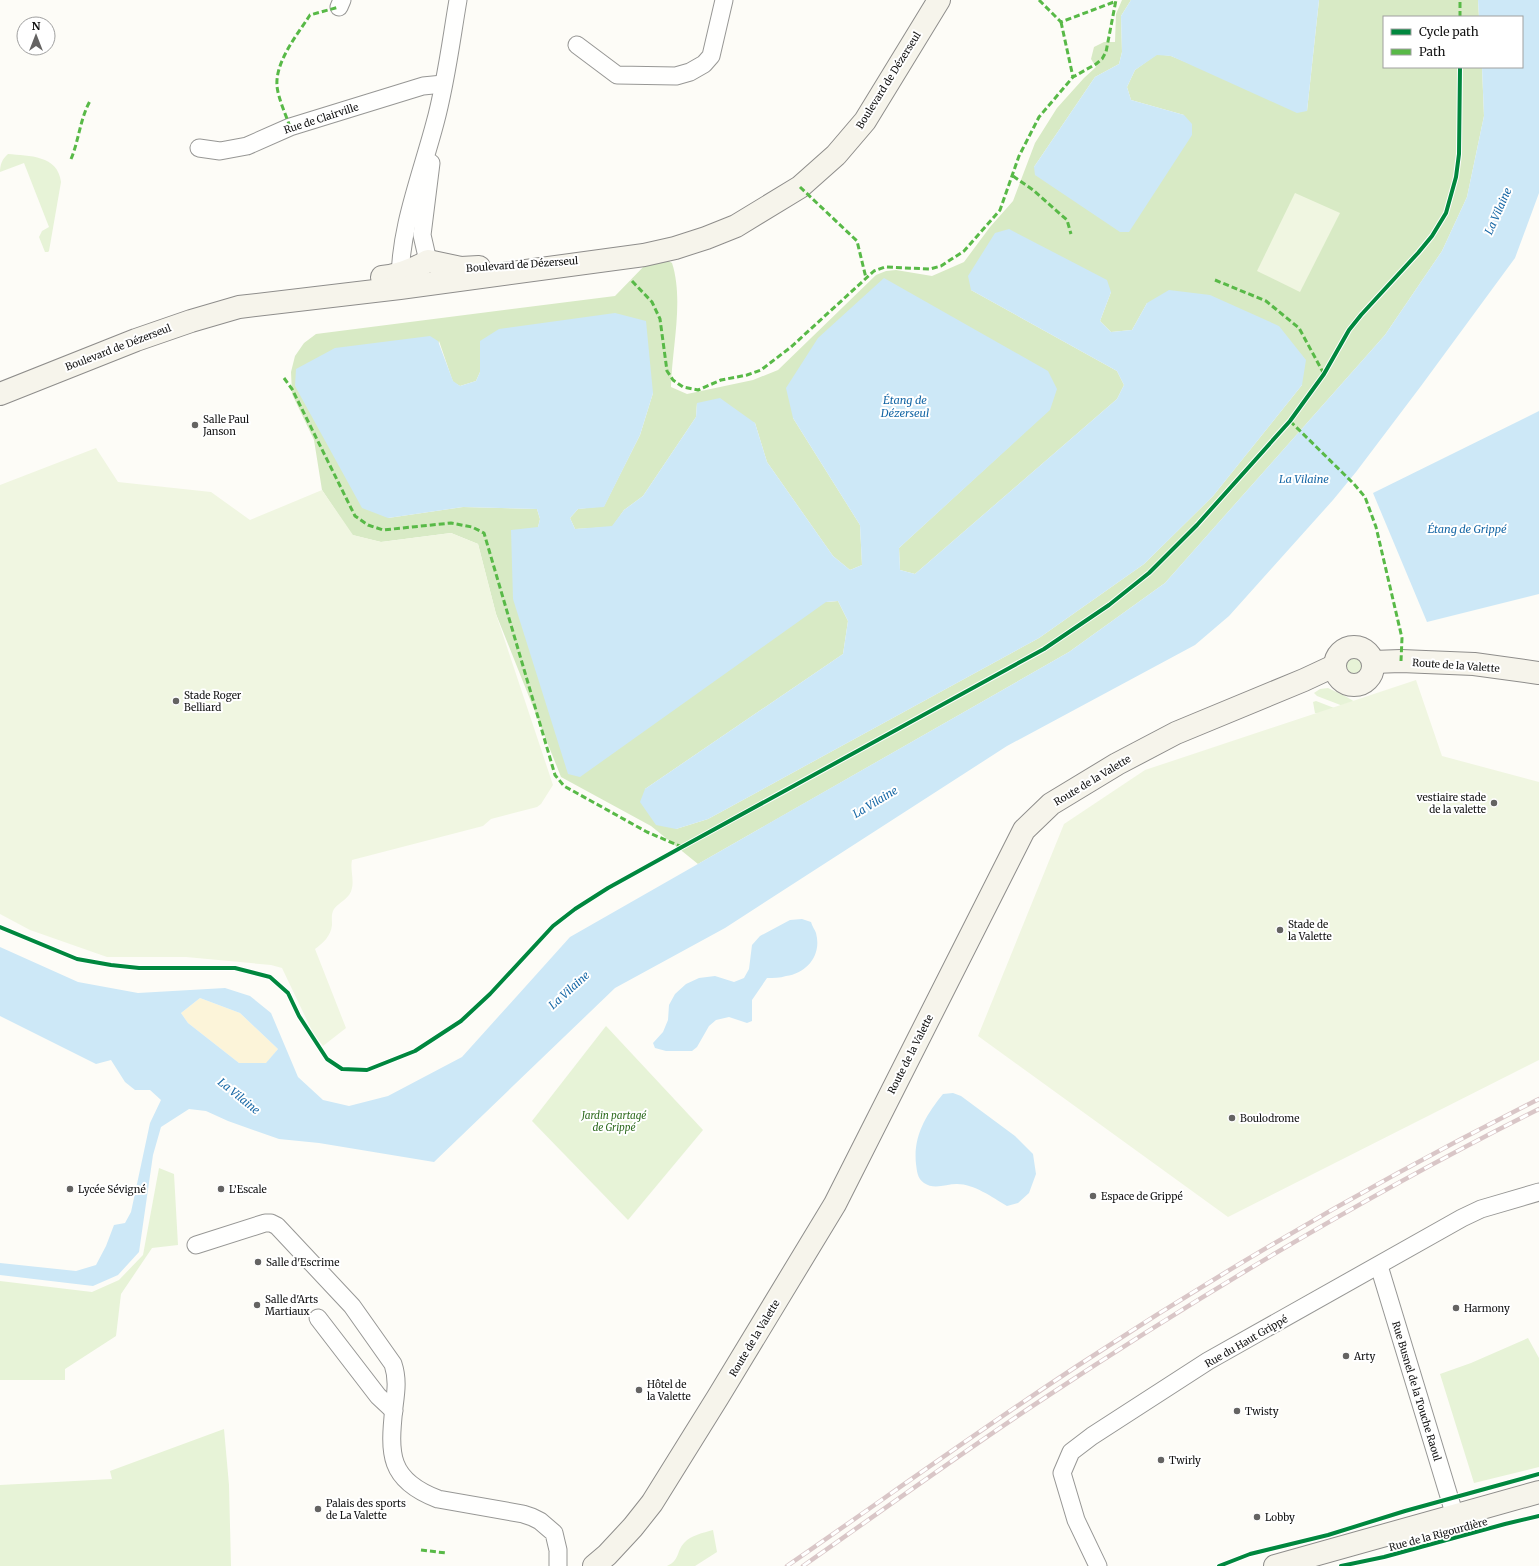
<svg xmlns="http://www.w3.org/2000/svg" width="1539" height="1566" viewBox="0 0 1539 1566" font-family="Merriweather,serif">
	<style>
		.green { fill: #e7f3d7 }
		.forest { fill: #d8eac5; fill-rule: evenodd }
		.sand { fill: #fcf4d9 }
		.pitch { fill: #f0f6e1 }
		.water { fill: #cde8f7; fill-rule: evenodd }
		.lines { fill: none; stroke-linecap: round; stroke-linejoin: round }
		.street-casing { stroke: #979795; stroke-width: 19 }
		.secondary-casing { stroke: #8e8d8b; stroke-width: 24 }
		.street { stroke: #fffffe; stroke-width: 17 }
		.secondary { stroke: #f6f4eb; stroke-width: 22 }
		.rail-casing { stroke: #d9c6c7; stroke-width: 4.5 }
		.rail { stroke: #fff; stroke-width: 3; stroke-dasharray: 9; stroke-linecap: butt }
		.quiet { stroke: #58b947; stroke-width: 3; stroke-dasharray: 6 3; stroke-linecap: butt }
		.cycleway-casing { stroke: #fff; stroke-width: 6 }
		.cycleway { stroke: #00873e; stroke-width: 4 }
		.poi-dot { fill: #646362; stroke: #fff; stroke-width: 1.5 }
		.labels { text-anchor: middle; stroke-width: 4; stroke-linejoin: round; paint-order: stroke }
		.street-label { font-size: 10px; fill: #111; stroke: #fff }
		.poi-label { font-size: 10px; fill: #111; stroke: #fff; text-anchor: start }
		.park-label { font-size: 10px; font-style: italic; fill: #2f6b1f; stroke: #fff }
		.water-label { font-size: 11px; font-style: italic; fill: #1768a6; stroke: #fff }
	</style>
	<rect width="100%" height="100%" fill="#fdfcf7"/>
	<g class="green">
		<path d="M8,154C29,156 58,155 61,182L49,251L48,252H45L39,237L42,231L49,227L24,163L0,172C0,165 2,159 8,154Z"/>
		<circle cx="1353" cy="665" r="13"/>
		<path d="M1328,688L1345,696L1355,702L1343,706L1317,696L1314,693L1320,689Z"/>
		<path d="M1316,701L1342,711V714L1315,713L1313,702Z"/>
		<path d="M606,1026L703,1130L628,1220L532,1121Z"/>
		<path d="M159,1168L174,1174L178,1245L152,1248L121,1294L116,1336L65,1369V1380H0V1281L92,1292L119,1280L143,1255Z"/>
		<path d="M1528,1338L1539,1358V1467L1474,1483L1440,1374L1471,1363Z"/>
		<path d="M224,1429L229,1485L231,1566H0V1485L112,1479L110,1471Z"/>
		<path d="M713,1530L717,1552L695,1566H667C680,1560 676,1552 684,1543C691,1535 703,1533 713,1530Z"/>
	</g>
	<path class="forest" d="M1122,0H1131L1121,16L1122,52L1119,64L1095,77L1034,167L1184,115L1131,100L1127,87L1135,70L1157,54L1171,56L1307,111L1319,0H1478L1479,17H1384V67H1482L1484,116L1467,197L1442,251L1385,335L1165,583L1069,652L698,864L651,826L561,777L496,614L478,544L451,533L381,542L352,535L322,490L314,440L292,394L291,372L295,356L304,343L316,334L615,296L649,261L665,259L672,263C684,300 672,348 671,387L687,394L753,380L778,370L876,275L886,271L896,270L932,276L964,262L990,227L1013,201L1035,143L1057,108L1084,78L1096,67L1091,59L1094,47L1104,42H1115L1116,14ZM971,290L1111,292L1100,321L1111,332L1132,330L1147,303L1302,385L1213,496L1144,564L1039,638L708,819L676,829L645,789L843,654L848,621L838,601L827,602L538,527L540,519L537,509L463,507L388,518L439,341L453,382L460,386L476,381L480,372V341L653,393L640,435L604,506L578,509L570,518L575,529L612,527L624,510L643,496L696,417L697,403L755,423L767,462L833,556L850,570L862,565L860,525L793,418L1049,410L899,548L900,570L915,574L1117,399L1124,385L1117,371Z"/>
	<path class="sand" d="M200,998L240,1013L278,1049L266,1064L239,1063L188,1023L181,1013Z"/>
	<g class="pitch">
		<path d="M1295,193L1340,213L1300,292L1257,271Z"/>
		<path d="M96,448L118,482L211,492L250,520L322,490L353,535L381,542L451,533L478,544L496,614L553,785L541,804L537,807L491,819L483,826L352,860C350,869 354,879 352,888C350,899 340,901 334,909C331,914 332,919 332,925C331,936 323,943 315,949L346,1028L323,1046L313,1033L282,968L271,965L186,957H107L30,930L0,914V485Z"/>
		<path d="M1416,680L1442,756L1539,782V1060L1228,1217L978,1036L1064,824L1145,770Z"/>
	</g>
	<g class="water">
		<path d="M1131,0H1319L1307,111L1297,113L1171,56L1157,55L1135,70L1127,87L1131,100L1184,115L1192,124V135L1129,232H1120L1035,175L1034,167L1095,77L1119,64L1122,52L1121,16Z"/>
		<path d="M1478,0H1539V193L1515,258L1421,386L1356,472L1333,500L1229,616L1195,645L1007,746L725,928L615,988L434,1162L319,1143L279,1139L228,1121L206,1111L189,1109L161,1127L153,1155L139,1252L118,1275L93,1286L0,1275V1263L76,1271L96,1265L106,1246L114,1225L125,1223L131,1212L150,1123L161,1100L150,1090H135L125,1082L111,1060L96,1064L0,1016V947L78,982L138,993L225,988L250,996L271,1013L298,1077L323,1100L349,1106L388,1096L462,1057L570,937L1069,652L1165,583L1385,335L1442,251L1467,197L1484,116L1482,67H1522V17H1479ZM200,998L240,1013L278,1049L266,1063H239L188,1023L181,1013Z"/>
		<path d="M1009,229L1107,280L1111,292L1100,321L1111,332L1132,330L1147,303L1169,290L1210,295L1279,326L1306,360L1302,385L1213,496L1144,564L1039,638L708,819L676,829L656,825L640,802L645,789L843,654L848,621L838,601L826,602L580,777L568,774L513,599L511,530L538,527L540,519L537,509L463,507L388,518L362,508L295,386L296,369L335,348L430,336L438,341L453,381L460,386L476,381L480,372V341L499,329L615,313L646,321L653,393L640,435L604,507L578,509L570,518L575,529L612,526L624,510L643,496L696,417L697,403L720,398L755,423L767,462L833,556L850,570L862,565L860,525L793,418L786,388L818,338L884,278L1048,371L1057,389L1050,410L899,548L900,570L915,574L1117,399L1124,385L1117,371L971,290L968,276L995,233Z"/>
		<path d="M1539,411V594L1427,622L1373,493Z"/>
		<path d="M802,919L811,922C812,926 815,930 816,933C822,955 807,973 786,976C780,978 773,978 767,978L752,1000V1021L747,1023L729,1017L716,1020L709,1026L697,1047L692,1051H666L655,1048L653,1043L663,1032L668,1020L669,1005L675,994L686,984L699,978L715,976L734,982L744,978L749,969L752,945L760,936L790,920Z"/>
		<path d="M953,1093L961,1096L1015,1136L1033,1154L1036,1174L1029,1193L1018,1203L1007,1206C992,1197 974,1184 957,1184C946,1184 934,1190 924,1183C917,1178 917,1171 916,1164C913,1136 926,1115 943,1094Z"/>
	</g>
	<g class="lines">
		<defs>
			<g id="street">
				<path d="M339,7L342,0"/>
				<path d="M577,45L617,75L676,76L690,72L704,64L711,56L724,0"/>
				<path d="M199,148L220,151L247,146L290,127L423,86L443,84"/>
				<path d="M428,261L422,235L431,163"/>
				<path d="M400,285C399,230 421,176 435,123C446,83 451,41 458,0"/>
				<path d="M196,1245L265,1223H271L277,1226L352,1306L393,1364C398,1379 396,1392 394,1407C389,1454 388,1480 438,1499L523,1514L532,1517L540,1521L554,1533L558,1550V1566"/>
				<path d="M1379,1266L1455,1516"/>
				<path d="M318,1318L378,1396L394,1411"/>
				<path d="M1098,1566L1076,1520L1062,1473L1071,1452L1092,1436L1208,1361L1462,1218L1481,1209L1539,1192"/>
			</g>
			<g id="secondary">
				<path d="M382,277C400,275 413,270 428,261L461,268L479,267"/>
				<path d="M0,394L136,340L191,321L239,307L400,288L644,255L675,248L706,238L736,226L800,187L836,155L865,121L939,0"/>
				<circle cx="1354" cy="666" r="19"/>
				<path d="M1373,662L1401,661L1474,664L1539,673"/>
				<path d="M594,1566L607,1555L633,1527L652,1503L718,1397L835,1204L1024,830L1051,804L1117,764L1176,733L1304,680L1334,666"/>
				<path d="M1275,1566L1539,1492"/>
			</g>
		</defs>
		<use href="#street" class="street-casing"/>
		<use href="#secondary" class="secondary-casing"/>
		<use href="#street" class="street"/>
		<use href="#secondary" class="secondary"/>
		<defs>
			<g id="rail">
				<path d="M787,1566C887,1497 986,1425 1088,1359C1233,1264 1384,1177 1539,1099"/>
				<path d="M803,1566C883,1510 961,1453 1043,1399C1202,1294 1367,1195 1539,1109"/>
			</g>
		</defs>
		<use href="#rail" class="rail-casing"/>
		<use href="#rail" class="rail"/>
		<g class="quiet">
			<path d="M1039,0L1061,22L1114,2"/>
			<path d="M1460,17V0"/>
			<path d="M1061,22L1073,77"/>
			<path d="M290,127C286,115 278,98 277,86C275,62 297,35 310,15L339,7"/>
			<path d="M71,159C79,140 80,119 90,101"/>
			<path d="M1013,176L1033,190L1067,220L1071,234"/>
			<path d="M800,187L857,241L866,278"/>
			<path d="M1215,280L1266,301L1299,328L1324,374"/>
			<path d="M632,281L652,302L660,319L667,371L673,380L683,387L698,390L721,380L747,375L761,370L791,347L874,271L885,267L930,269L941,266L964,251L1000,210L1019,156L1039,117L1073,77L1096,64L1102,59L1106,52L1116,0"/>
			<path d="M284,378L292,389L355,516L368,525L383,530L451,523L472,527L484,533L555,775L564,786L647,832L682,847"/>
			<path d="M1290,421L1354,484L1365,497L1376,527L1402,638L1401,661"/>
			<path d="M421,1550L446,1553"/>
		</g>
		<defs>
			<g id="cycleway">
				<path d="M0,927L77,959L111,965L139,968H235L270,977L288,993L299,1016L327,1059L342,1069L367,1070L415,1051L461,1021L490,994L553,926L575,909L608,888L682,847L1044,649L1109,605L1149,573L1197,525L1290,421L1324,374L1349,330L1361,315L1418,253L1432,236L1446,213L1456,177L1459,154L1460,67"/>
				<path d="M1219,1566L1250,1554L1328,1535L1405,1511L1539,1474"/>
				<path d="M1341,1566L1384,1557L1505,1524L1539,1516"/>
			</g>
		</defs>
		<use href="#cycleway" class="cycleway-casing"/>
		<use href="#cycleway" class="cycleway"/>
	</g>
	<g class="poi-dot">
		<circle cx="195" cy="425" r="4"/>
		<circle cx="176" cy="701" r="4"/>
		<circle cx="1494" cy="803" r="4"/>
		<circle cx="1280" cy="930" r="4"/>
		<circle cx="1232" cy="1118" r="4"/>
		<circle cx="70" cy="1189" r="4"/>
		<circle cx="221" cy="1189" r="4"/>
		<circle cx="1093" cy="1196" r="4"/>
		<circle cx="258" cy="1262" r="4"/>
		<circle cx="257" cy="1305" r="4"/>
		<circle cx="1456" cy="1308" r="4"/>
		<circle cx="1346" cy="1356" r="4"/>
		<circle cx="639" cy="1390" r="4"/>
		<circle cx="1237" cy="1411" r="4"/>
		<circle cx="1161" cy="1460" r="4"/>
		<circle cx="318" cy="1509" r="4"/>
		<circle cx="1257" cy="1517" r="4"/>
	</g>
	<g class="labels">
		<g class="street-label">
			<text transform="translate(888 80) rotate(-58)" y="4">Boulevard de Dézerseul</text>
			<text transform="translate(321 118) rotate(-18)" y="4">Rue de Clairville</text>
			<text transform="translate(522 264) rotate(-4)" y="4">Boulevard de Dézerseul</text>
			<text transform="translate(118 347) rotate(-21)" y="4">Boulevard de Dézerseul</text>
			<text transform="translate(1456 665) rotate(4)" y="4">Route de la Valette</text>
			<text transform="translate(1092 780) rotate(-31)" y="4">Route de la Valette</text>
			<text transform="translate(910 1054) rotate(-63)" y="4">Route de la Valette</text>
			<text transform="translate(754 1338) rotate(-59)" y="4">Route de la Valette</text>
			<text transform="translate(1246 1341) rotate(-30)" y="4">Rue du Haut Grippé</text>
			<text transform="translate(1417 1391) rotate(73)" y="4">Rue Busnel de la Touche Raoul</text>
			<text transform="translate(1438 1534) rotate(-15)" y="4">Rue de la Rigourdière</text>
		</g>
		<g class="poi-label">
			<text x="203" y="423">Salle Paul<tspan x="203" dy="12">Janson</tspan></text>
			<text x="184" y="699">Stade Roger<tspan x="184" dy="12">Belliard</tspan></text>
			<text x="1486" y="801" text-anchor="end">vestiaire stade<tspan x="1486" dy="12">de la valette</tspan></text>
			<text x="1288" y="928">Stade de<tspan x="1288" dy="12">la Valette</tspan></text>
			<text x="1240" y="1122">Boulodrome</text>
			<text x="78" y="1193">Lycée Sévigné</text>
			<text x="229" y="1193">L’Escale</text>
			<text x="1101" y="1200">Espace de Grippé</text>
			<text x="266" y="1266">Salle d'Escrime</text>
			<text x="265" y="1303">Salle d'Arts<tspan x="265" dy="12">Martiaux</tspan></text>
			<text x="1464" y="1312">Harmony</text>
			<text x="1354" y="1360">Arty</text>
			<text x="647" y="1388">Hôtel de<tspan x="647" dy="12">la Valette</tspan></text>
			<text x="1245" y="1415">Twisty</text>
			<text x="1169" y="1464">Twirly</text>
			<text x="326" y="1507">Palais des sports<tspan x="326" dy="12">de La Valette</tspan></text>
			<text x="1265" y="1521">Lobby</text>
		</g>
		<g class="park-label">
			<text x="614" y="1119">Jardin partagé<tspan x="614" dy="12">de Grippé</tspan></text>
		</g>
		<g class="water-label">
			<text transform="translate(1498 211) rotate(-66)" y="4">La Vilaine</text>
			<text x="905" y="404">Étang de<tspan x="905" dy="13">Dézerseul</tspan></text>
			<text x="1304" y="483">La Vilaine</text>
			<text x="1467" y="533">Étang de Grippé</text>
			<text transform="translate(875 802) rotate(-31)" y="4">La Vilaine</text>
			<text transform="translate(569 990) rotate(-42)" y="4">La Vilaine</text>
			<text transform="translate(239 1096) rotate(39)" y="4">La Vilaine</text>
		</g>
	</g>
	<rect x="1383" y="16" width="140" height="52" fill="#ffffff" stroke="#a0a0a0"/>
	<rect x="1391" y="29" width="20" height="6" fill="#00873e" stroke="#a0a0a0"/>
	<text x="1419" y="36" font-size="12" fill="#111111">Cycle path</text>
	<rect x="1391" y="49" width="20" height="6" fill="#58b947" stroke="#a0a0a0"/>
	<text x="1419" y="56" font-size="12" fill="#111111">Path</text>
	<g transform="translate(36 36)"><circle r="19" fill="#ffffff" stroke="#a0a0a0"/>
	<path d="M0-3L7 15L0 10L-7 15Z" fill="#646362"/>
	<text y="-6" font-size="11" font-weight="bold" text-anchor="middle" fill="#111111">N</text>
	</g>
</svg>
